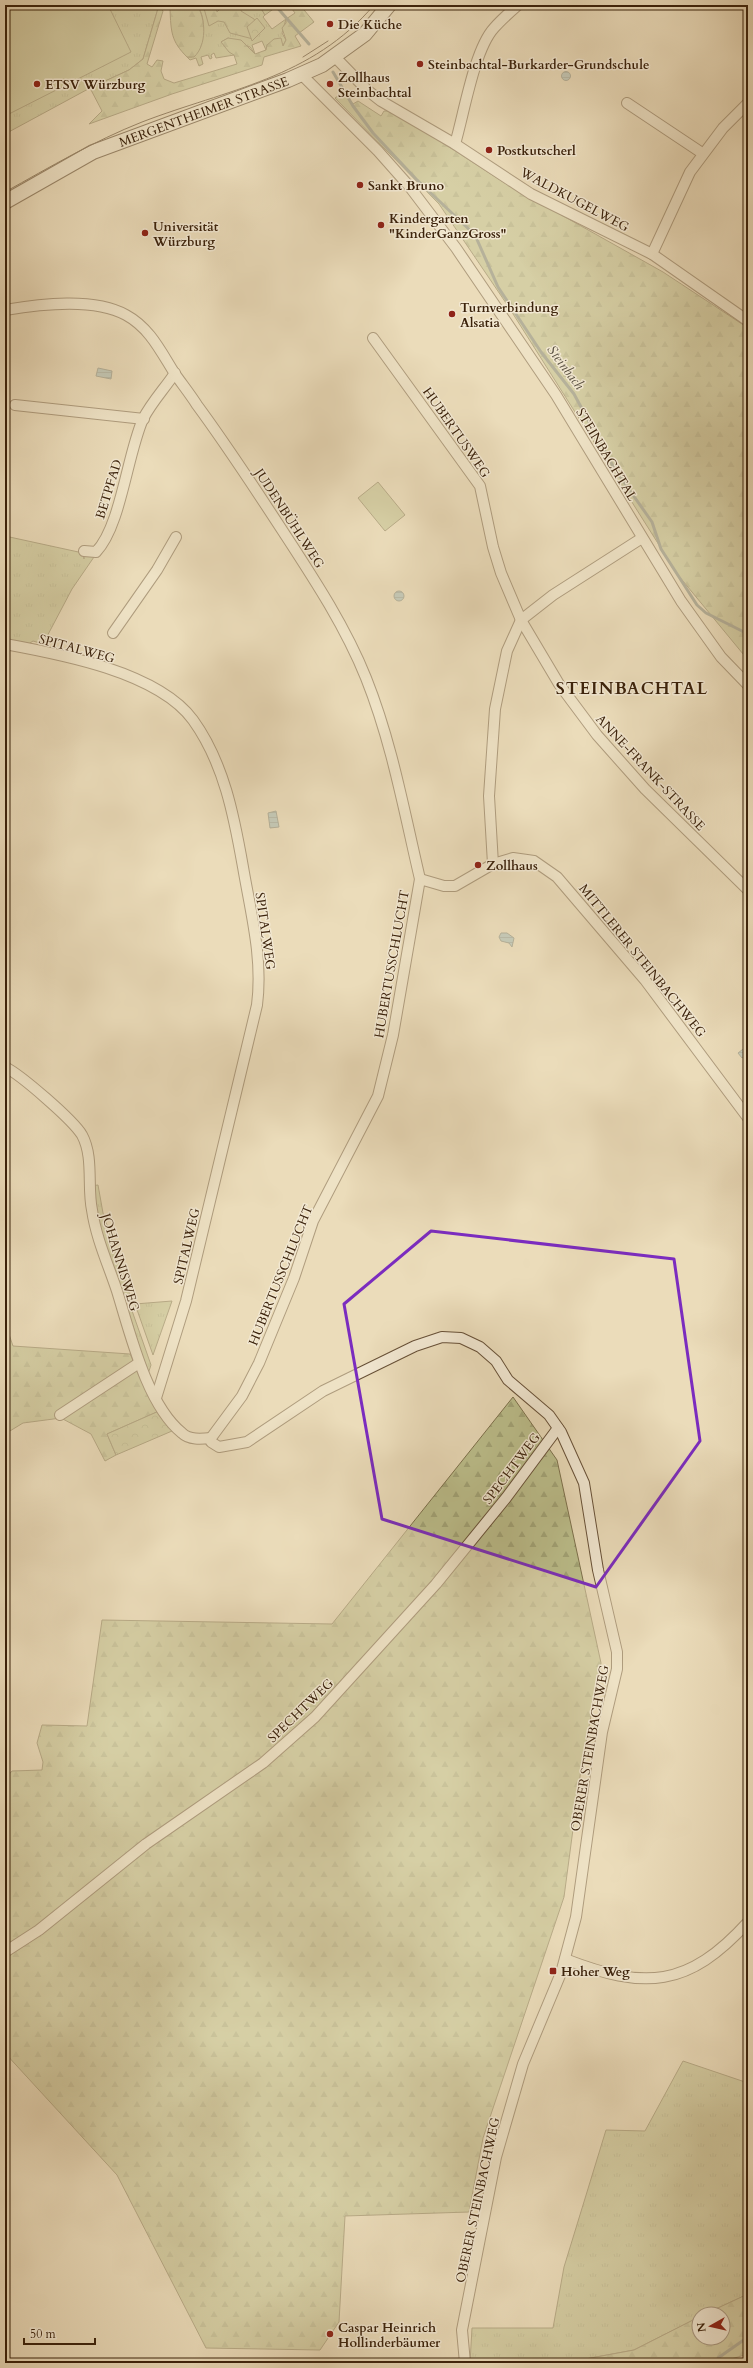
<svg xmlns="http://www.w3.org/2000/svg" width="753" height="2368" viewBox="0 0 753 2368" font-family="Cardo,serif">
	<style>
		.grass { fill: url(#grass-tufts); stroke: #7c704c }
		.forest { fill: url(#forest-firs); stroke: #7c704c }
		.park { fill: url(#park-crowns); stroke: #7c704c }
		.pitch { fill: #bcbf8c; stroke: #7c704c }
		.water { fill: url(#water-rules); stroke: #757d74 }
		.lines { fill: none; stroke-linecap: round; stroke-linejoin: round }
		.stream { stroke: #757d74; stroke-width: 3 }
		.minor-casing { stroke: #675037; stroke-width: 12 }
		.secondary-casing { stroke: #3b220b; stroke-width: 16 }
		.minor { stroke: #f2e8d2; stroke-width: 10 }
		.secondary { stroke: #f2e8d2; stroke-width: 14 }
		.tram { stroke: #3b220b; stroke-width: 1 }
		.marked { fill: none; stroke: #7b2cbf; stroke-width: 3; stroke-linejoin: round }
		.poi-dot { fill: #8f2418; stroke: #f2e8d2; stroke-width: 1.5 }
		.labels { text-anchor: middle; stroke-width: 3; stroke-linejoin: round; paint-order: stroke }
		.poi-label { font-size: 13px; font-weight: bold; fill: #3b220b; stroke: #f2e8d2; text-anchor: start }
		.street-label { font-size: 13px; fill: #3b220b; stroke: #f2e8d2 }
		.water-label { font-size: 14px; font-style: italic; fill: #584f40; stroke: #f2e8d2 }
		.district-label { font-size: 17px; font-weight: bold; letter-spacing: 1px; fill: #3b220b; stroke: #f2e8d2 }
	</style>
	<defs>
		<pattern id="grass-tufts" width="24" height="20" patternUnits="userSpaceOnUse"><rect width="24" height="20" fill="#bcbf8c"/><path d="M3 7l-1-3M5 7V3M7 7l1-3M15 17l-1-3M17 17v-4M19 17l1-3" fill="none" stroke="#a2a477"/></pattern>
		<pattern id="forest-firs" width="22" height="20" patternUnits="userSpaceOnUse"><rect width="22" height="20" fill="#bcbf8c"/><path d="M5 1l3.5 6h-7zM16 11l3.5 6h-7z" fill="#a2a477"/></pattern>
		<pattern id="park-crowns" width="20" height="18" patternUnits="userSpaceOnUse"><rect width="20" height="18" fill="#bcbf8c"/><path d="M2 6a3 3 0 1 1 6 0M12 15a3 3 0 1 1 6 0" fill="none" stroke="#a2a477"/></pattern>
		<pattern id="water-rules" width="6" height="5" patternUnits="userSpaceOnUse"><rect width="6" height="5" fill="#9cb9ba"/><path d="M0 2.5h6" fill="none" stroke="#809695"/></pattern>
	</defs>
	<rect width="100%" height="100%" fill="#ebdcba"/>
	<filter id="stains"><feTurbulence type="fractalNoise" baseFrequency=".005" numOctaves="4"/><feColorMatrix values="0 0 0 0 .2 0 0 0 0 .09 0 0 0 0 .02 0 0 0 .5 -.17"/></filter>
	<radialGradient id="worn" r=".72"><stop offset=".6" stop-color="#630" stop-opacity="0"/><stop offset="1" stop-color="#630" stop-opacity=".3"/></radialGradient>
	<g class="grass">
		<path d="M5,5H159L143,59L129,70L90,88L5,134Z"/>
		<path d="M197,5H259L265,15L263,17L272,29L286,19L282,33L286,40L282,47L266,50L262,41L252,45L255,54L250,47L228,38L221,42L234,55L216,58L214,53L211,55L212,58L210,59L208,55L201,57L203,64L199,66L196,58L190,60L187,57H192C201,40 209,23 197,5Z"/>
		<path d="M5,536L83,553L84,559V553L94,557L72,589L43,644L33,641L24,647L5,644Z"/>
		<path d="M98,1185L103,1213L131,1298L117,1291L97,1234L90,1186Z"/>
		<path d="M172,1301L153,1355L135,1304Z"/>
		<path d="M130,1305L151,1365L148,1374L127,1307Z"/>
		<path d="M683,2061L748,2083V2294L705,2314H699V2317L634,2350L580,2360L575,2363H470L472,2328H553L564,2267L606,2130L645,2131Z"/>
	</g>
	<g class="forest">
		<path d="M159,5L163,11L147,64L152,67L157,60L163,61L161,71L164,79L174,83L237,64L234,55L229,52L221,42L228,38L241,40L255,54L266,50L267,45L274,39L281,38L283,46L286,40L282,28L286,23V19L295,13L289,5H300L314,22L295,36L301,46L264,57L262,65L172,94L89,124L102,111L90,88L129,70L143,59Z"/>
		<path d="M166,5H197C206,19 207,45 194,57H187C171,41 171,32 170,9Z"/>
		<path d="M203,5H216L217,12L224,5H242L241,11L254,19L258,26L253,39L230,33L224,22L218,21L209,26Z"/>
		<path d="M259,5H279L265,15Z"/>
		<path d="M344,92L353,104L358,101L381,116L384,111H393L508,185L663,272L748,328V660L678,575L508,306L439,204L335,98Z"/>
		<path d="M5,1323L13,1346L130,1354L159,1411L107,1434L116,1455L105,1461L91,1434L61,1418L23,1423L5,1434Z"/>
		<path d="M513,1397L557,1460L601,1663L581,1769L564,1897L483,2138L469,2212L345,2216L339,2322L320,2350L206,2348L117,2175L5,2053V1779L12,1771L42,1770L43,1762L37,1743L42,1725L87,1726L102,1620L332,1624Z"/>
		<path d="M748,2294V2354L718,2363H575L580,2360L634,2350L699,2317V2338H723V2314H705Z"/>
	</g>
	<g class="park">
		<path d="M257,18L265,28L252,41L247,27Z"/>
		<path d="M159,1411L172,1431L116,1455L107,1434Z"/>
	</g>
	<g class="pitch">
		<path d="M16,5H108L131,52L5,116V11Z"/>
		<path d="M378,482L405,515L385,531L358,498Z"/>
	</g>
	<g class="water">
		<circle cx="566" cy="76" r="4.5"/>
		<path d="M98,368L112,371L111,379L96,376Z"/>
		<circle cx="399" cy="596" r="5"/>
		<path d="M276,811L279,827L270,828L268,813Z"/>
		<path d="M501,933H507L514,938L512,947L509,943L501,941L499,937Z"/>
		<path d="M747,1046L748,1054L742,1058L738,1053Z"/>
	</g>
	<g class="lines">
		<g class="stream">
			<path d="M275,5L309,44"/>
			<path d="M333,72L353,106L373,133L416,179L475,235L498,287L541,352L574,394L614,468L652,522L661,549L697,605L706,613L748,634"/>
			<path d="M718,2358L748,2337"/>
		</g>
		<defs>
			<g id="minor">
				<path d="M334,56L367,90L381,101L455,144L531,194L652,254L748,321"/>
				<path d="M302,75L378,151L409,186L456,248L556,395L681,601L721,657L748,685"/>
				<path d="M627,103L702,153"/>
				<path d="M455,144C464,114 474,50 494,28C501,20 510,12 518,5"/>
				<path d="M652,254L690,172L723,128L748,103"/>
				<path d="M5,310C40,304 94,297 126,315C150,328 161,352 175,374C182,384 190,394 197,405C228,447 256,490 284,533C314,579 345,626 366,678C392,743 404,811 420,879"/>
				<path d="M373,338L480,486L493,547L501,573L521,620L559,684L597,735L645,789L748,890"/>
				<path d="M15,405L144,419"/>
				<path d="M84,551L96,552C121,526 127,455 143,419C151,403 165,388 175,373"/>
				<path d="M113,633L157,570L176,537"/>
				<path d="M5,644C60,654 158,672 193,720C224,763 234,816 243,867C251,914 263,958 257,1005L186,1301L156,1398"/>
				<path d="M493,864L513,858L534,861L557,877L645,980L748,1118"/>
				<path d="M5,1067C21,1075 73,1120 82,1135C94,1157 87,1187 92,1210C96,1238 108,1264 117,1291C130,1333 147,1405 182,1433C189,1440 201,1439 211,1438"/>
				<path d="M60,1415L139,1363"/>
				<path d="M211,1438V1442L219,1447L247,1442L323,1391L415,1346L442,1337L461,1338L480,1347L496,1361L508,1380L549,1415L561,1432L584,1483L598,1570L617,1652V1669L602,1732L576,1917L561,1973L523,2064L496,2157L462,2330L465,2363"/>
				<path d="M211,1438L242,1396L259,1363L294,1278L313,1221L378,1096L393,1035L420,879L444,886H455L493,864L489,796L495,709L507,651L521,620L553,595L642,538"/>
				<path d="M5,1952L39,1930L146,1844L263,1763L315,1717L436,1584L506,1498L558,1428"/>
				<path d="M565,1959C645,1990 688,1988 748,1922"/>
			</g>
			<g id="secondary">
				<path id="s1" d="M5,202L93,152L288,80L322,65L365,34L389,5"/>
			</g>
		</defs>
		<use href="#minor" class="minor-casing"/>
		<use href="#secondary" class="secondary-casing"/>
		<use href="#minor" class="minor"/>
		<use href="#secondary" class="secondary"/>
		<g class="tram">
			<path d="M303,57L328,41"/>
			<path d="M5,192C50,167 94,141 142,122C228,89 311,79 374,5"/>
		</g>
	</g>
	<path d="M0 0H753V2368H0ZM431,1231L674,1259L700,1441L596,1587L382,1519L344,1304Z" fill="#ebdcba" fill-opacity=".55" fill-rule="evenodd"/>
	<path class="marked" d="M431,1231L674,1259L700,1441L596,1587L382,1519L344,1304Z"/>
	<g class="poi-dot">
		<circle cx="330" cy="24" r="4"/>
		<circle cx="420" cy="64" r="4"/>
		<circle cx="37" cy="84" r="4"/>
		<circle cx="330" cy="84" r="4"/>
		<circle cx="489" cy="150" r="4"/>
		<circle cx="360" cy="185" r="4"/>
		<circle cx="381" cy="225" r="4"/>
		<circle cx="145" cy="233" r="4"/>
		<circle cx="452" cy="314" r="4"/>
		<circle cx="478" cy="865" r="4"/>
		<rect x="549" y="1967" width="8" height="8" rx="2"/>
		<circle cx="330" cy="2334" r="4"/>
	</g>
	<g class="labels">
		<g class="poi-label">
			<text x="338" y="29">Die Küche</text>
			<text x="428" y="69">Steinbachtal-Burkarder-Grundschule</text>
			<text x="338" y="82">Zollhaus<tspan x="338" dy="15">Steinbachtal</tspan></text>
			<text x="45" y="89">ETSV Würzburg</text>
			<text x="497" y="155">Postkutscherl</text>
			<text x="368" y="190">Sankt Bruno</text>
			<text x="389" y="223">Kindergarten<tspan x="389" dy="15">"KinderGanzGross"</tspan></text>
			<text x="153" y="231">Universität<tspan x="153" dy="15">Würzburg</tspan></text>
			<text x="460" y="312">Turnverbindung<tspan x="460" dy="15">Alsatia</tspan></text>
			<text x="486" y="870">Zollhaus</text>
			<text x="561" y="1976">Hoher Weg</text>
			<text x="338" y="2332">Caspar Heinrich<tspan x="338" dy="15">Hollinderbäumer</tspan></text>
		</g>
		<g class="street-label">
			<text dy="5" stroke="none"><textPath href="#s1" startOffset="219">MERGENTHEIMER STRASSE</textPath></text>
			<text transform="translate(575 199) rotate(28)" y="5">WALDKUGELWEG</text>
			<text transform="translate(457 432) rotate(55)" y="5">HUBERTUSWEG</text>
			<text transform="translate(607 454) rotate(59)" y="5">STEINBACHTAL</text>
			<text transform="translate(108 489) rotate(-73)" y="5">BETPFAD</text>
			<text transform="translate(290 518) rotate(57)" y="5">JUDENBÜHLWEG</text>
			<text transform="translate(77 648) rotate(15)" y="5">SPITALWEG</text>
			<text transform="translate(651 772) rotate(47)" y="5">ANNE-FRANK-STRASSE</text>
			<text transform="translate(266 931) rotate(82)" y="5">SPITALWEG</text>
			<text transform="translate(643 960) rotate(51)" y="5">MITTLERER STEINBACHWEG</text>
			<text transform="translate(391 964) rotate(-80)" y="5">HUBERTUSSCHLUCHT</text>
			<text transform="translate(186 1246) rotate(-77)" y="5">SPITALWEG</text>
			<text transform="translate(121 1262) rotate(73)" y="5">JOHANNISWEG</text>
			<text transform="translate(280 1275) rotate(-68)" y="5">HUBERTUSSCHLUCHT</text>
			<text transform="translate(511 1468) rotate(-53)" y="5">SPECHTWEG</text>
			<text transform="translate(300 1710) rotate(-44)" y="5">SPECHTWEG</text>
			<text transform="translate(589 1748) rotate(-80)" y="5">OBERER STEINBACHWEG</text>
			<text transform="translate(477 2200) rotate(-78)" y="5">OBERER STEINBACHWEG</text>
		</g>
		<g class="water-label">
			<text transform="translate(566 367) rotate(53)" y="5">Steinbach</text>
		</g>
		<g class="district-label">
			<text x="632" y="694">STEINBACHTAL</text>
		</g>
	</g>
	<rect width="753" height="2368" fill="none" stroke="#ebdcba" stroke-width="20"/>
	<rect x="6" y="6" width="741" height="2356" fill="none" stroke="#3b220b" stroke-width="2"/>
	<rect x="10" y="10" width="733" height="2348" fill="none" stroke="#3b220b"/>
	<g transform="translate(711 2326) rotate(262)"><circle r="19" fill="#f2e8d2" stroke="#a99982"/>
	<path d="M0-3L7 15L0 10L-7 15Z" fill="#8f2418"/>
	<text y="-6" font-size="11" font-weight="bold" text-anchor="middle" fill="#3b220b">N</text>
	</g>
	<path d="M24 2338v6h71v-6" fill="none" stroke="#3b220b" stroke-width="2"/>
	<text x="30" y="2338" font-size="12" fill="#3b220b" stroke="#f2e8d2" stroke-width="3" paint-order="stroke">50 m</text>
	<rect width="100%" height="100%" filter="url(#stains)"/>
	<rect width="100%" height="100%" fill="url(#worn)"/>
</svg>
